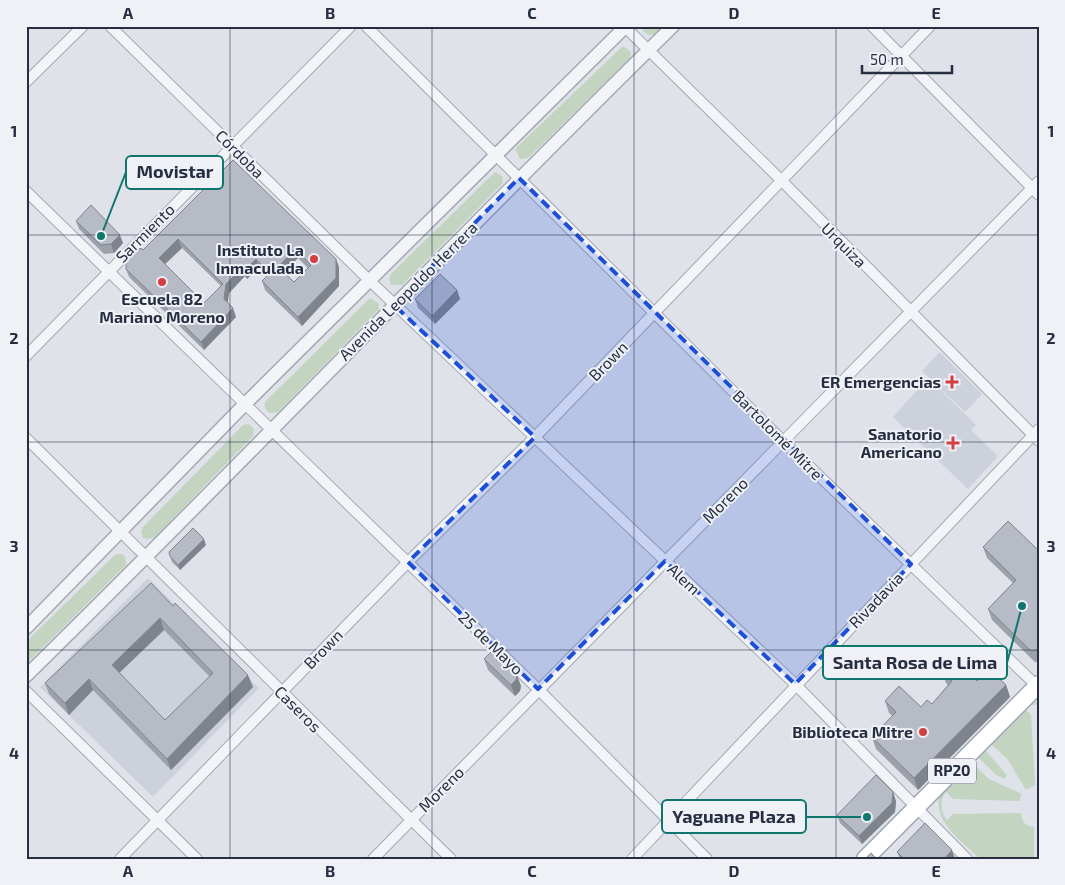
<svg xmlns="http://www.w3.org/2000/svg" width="1065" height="885" viewBox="0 0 1065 885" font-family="'Exo 2',sans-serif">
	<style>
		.built { fill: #cdd1db }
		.green { fill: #c3d4c0 }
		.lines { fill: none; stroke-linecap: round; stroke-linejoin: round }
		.minor-casing { stroke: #a4a8b3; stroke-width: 12 }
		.tertiary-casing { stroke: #a4a8b3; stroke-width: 15 }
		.primary-casing { stroke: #9ea5b6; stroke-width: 19 }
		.minor { stroke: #f2f4f7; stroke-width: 10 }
		.tertiary { stroke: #f2f4f7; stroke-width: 12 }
		.primary { stroke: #fff; stroke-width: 16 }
		.wall { fill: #9da1aa; fill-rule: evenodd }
		.shaded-wall { fill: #7f838b }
		.building { fill: #b6bbc6; stroke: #7f838b; fill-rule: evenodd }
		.marked { fill: #1d4ed8; fill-opacity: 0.2; stroke: #1d4ed8; stroke-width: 4; stroke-dasharray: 10 6; stroke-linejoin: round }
		.grid { fill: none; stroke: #272e41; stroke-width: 1; stroke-opacity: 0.55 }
		.poi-dot { fill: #d43f44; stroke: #eff1f7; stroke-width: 2 }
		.labels { text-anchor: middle; stroke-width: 4; stroke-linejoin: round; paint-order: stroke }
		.shield { fill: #eff1f7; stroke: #636878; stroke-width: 1 }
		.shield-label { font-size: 15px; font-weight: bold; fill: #272e41 }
		.street-label { font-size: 16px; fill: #272e41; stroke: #eff1f7 }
		.poi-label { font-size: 16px; font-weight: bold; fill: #272e41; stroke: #eff1f7; text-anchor: end }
		.leader { fill: none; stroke: #0f766e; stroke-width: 2 }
		.callout-dot { fill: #0f766e; stroke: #eff1f7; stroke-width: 2 }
		.callout { fill: #eff1f7; stroke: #0f766e; stroke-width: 2 }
		.callout-label { font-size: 18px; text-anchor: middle; font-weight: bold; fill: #272e41 }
		.neatline { fill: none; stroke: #272e41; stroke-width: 2 }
		.grid-label { font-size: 16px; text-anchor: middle; font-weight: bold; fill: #272e41 }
	</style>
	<rect width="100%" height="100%" fill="#dfe2e9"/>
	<g class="built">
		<path d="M940,352L982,394L965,412L922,371Z"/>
		<path d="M928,378L976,425L971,430L998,456L968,489L893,417Z"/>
		<path d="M148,578L259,688L153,797L40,687Z"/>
	</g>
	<g class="green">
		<path d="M643,26H664L656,34L648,35L643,31Z"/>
		<path d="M623,46L631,52L630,58L528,158L520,159L516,151L517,147Z"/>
		<path d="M495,172L503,177L502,184L402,285H391L389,279L391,274Z"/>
		<path d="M370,298L379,304L378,310L278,412L270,413C265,410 263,406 266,401Z"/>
		<path d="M249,424L254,429L253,436L154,538L146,539L143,538L141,531L143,527L243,425Z"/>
		<path d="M116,554H122L125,556L126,565L26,664V642Z"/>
		<path d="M1039,702V704L1031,705L1026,710L1031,715L1035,785L1026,790L1008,760L991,744L985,750L1007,775L1004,779L995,774L978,757L972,763L989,779L1022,794L1019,801L953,799L946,792C939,800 941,813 947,820L953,814L1021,813C1022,822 1025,826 1034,827V859H980C963,842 931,821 940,794L1030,703Z"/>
	</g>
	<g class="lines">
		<defs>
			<g id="minor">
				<path d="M110,26L370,281L795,684L967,859"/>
				<path d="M366,26L783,441L1039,688"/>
				<path d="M624,26L781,180L1039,441"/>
				<path d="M872,26L1039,195"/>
				<path d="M26,82L83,26"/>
				<path d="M26,191L538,689L707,859"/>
				<path d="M26,356L351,26"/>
				<path d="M26,438L451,859"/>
				<path d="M26,691L197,859"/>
				<path d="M120,859L408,562L535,437L930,26"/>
				<path d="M373,859L1039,181"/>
				<path d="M632,859L1039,429"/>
			</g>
			<g id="tertiary">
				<path d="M26,628L245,404L626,26"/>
				<path d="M26,676C244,462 455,240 673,26"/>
			</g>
			<path id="primary" d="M865,859L1039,684"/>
		</defs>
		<use href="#minor" class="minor-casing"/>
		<use href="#tertiary" class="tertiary-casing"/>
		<use href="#primary" class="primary-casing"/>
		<use href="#minor" class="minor"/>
		<use href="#tertiary" class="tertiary"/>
		<use href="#primary" class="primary"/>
	</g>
	<g class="wall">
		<path d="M233,160L339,267V286L302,326L265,290L262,281L267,276L259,267L247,279L245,276L229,293L227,303L236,317L204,350L129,277L126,269L143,250ZM182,248L221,286L204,303L165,264ZM298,258L308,268L294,282L284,273Z"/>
		<path d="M76,221L123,243L114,253L104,254L79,229Z"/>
		<path d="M457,290L460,299L435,324L418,308L415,299Z"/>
		<path d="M206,545L180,570L172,562L170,556Z"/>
		<path d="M983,547L1039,551V662H1035L992,620L988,609L1013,583L987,558Z"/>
		<path d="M173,606L253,687L171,770L93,690L69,715L49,694L45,683ZM164,630L210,677L165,720L119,673Z"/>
		<path d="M484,659L521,686L520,691L515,696L488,670Z"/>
		<path d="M942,671L977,681L1006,685L1010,697L918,790L876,749L872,737L893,716L889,713L885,701L921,707L932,704L948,685L946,683Z"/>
		<path d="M896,801L895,812L862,844L840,823L837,815Z"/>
		<path d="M897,852L955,859H900Z"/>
	</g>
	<g class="shaded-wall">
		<path d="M120,235L123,243L114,253L111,244Z"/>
		<path d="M178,239L182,248L162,267L159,258Z"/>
		<path d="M295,249L298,258L281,275L278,267Z"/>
		<path d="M256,259L259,267L247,279L244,271Z"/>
		<path d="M336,259L339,267V286L302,326L298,317Z"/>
		<path d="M242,268L245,276L229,293L227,308L224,299L226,284Z"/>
		<path d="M457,290L460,299L435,324L432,316Z"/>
		<path d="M233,308L236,317L204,350L201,342Z"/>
		<path d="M204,539L206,545L180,570L178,565Z"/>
		<path d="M160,618L164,630L116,676L112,665Z"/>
		<path d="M248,675L253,687L171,770L167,759Z"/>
		<path d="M517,675L521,686L520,691L515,696L511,685Z"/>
		<path d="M89,679L93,690L69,715L65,703Z"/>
		<path d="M1006,685L1010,697L918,790L914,778Z"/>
		<path d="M893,792L896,801L895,812L862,844L859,836Z"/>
		<path d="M952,850L955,859H944Z"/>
	</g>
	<g class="building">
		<path d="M233,160L336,259V278L298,317L262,281L270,273L256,259L244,271L242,268L226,284L224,299L233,308L201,342L126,269V262L141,248L143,250ZM178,239L223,284L204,303L159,258ZM295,249L311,265L294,282L278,267Z"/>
		<path d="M91,205L120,235L111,244L101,245L76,221Z"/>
		<path d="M440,274L457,290L432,316L415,299Z"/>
		<path d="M1008,521L1039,551V650L1031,651L988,609L1016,580L983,547Z"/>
		<path d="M193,528L204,539L178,565L170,556L169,552Z"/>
		<path d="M151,583L173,606L175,603L248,675L167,759L89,679L65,703L45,683ZM160,618L213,673L165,720L112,665Z"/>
		<path d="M492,651L517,675L516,680L511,685L484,659Z"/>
		<path d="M954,659L977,681L989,669L1006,685L914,778L872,737L896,712L885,701L899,686L921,707L927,700L932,704L952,681L942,671Z"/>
		<path d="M876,775L893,792L892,803L859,836L837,815Z"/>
		<path d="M925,823L952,850L944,859H904L897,852Z"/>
		<path d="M871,853L877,859H865Z"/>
	</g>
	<path class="marked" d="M519,178L911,564L795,684L665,561L538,689L408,562L535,437L394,305Z"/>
	<path class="grid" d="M230,26V859M432,26V859M634,26V859M836,26V859M26,235H1039M26,442H1039M26,650H1039"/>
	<g class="poi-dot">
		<circle cx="314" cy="259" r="5"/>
		<circle cx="162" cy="282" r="5"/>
		<path d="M949.5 374.5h5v5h5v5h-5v5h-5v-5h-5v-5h5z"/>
		<path d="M950.5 435.5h5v5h5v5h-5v5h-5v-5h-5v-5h5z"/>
		<circle cx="923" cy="732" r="5"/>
	</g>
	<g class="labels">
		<rect class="shield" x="928" y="758.5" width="48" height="25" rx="4"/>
		<g class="shield-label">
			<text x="952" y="776">RP20</text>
		</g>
		<g class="street-label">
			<text transform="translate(240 154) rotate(45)" y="6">Córdoba</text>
			<text transform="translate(145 233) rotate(-45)" y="6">Sarmiento</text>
			<text transform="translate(844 245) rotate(45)" y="6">Urquiza</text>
			<text transform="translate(408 291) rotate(-45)" y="6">Avenida Leopoldo Herrera</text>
			<text transform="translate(608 361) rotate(-46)" y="6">Brown</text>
			<text transform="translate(778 435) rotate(45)" y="6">Bartolomé Mitre</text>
			<text transform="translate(725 500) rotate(-45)" y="6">Moreno</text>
			<text transform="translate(684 579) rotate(43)" y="6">Alem</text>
			<text transform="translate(876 600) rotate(-46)" y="6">Rivadavia</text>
			<text transform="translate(491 643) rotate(44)" y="6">25 de Mayo</text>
			<text transform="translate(323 649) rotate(-46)" y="6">Brown</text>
			<text transform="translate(298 709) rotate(45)" y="6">Caseros</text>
			<text transform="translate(441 789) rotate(-45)" y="6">Moreno</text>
		</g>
		<g class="poi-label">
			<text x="304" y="256">Instituto La<tspan x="304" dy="18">Inmaculada</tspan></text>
			<text x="162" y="305" text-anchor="middle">Escuela 82<tspan x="162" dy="18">Mariano Moreno</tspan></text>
			<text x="941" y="388">ER Emergencias</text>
			<text x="942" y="440">Sanatorio<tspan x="942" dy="18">Americano</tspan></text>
			<text x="913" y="738">Biblioteca Mitre</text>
		</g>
	</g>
	<path class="leader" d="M101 236L126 172M1022 606L1007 663M867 817L806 817"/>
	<g class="callout-dot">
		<circle cx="101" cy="236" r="5"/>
		<circle cx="1022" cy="606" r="5"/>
		<circle cx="867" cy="817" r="5"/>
	</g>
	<g class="callout">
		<rect x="126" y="156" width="97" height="33" rx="5"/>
		<rect x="823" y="646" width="184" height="33" rx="5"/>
		<rect x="662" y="800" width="144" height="33" rx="5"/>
	</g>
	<g class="callout-label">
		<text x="175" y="178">Movistar</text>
		<text x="915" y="669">Santa Rosa de Lima</text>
		<text x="734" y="823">Yaguane Plaza</text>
	</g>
	<rect width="1065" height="885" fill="none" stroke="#eff1f7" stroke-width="55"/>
	<path d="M862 65v8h90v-8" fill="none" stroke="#272e41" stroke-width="2.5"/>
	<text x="870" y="65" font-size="15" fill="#272e41" stroke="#eff1f7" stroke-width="4" paint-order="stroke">50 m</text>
	<rect x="28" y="28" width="1010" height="830" class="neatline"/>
	<g class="grid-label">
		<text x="128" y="19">A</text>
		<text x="330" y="19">B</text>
		<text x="532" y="19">C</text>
		<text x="734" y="19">D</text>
		<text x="936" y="19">E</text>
		<text x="14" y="137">1</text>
		<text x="1051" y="137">1</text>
		<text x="14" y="344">2</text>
		<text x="1051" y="344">2</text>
		<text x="14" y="552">3</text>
		<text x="1051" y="552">3</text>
		<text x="14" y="759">4</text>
		<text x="1051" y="759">4</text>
		<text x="128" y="877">A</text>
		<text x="330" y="877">B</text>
		<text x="532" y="877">C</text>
		<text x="734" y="877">D</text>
		<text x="936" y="877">E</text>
	</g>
</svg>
